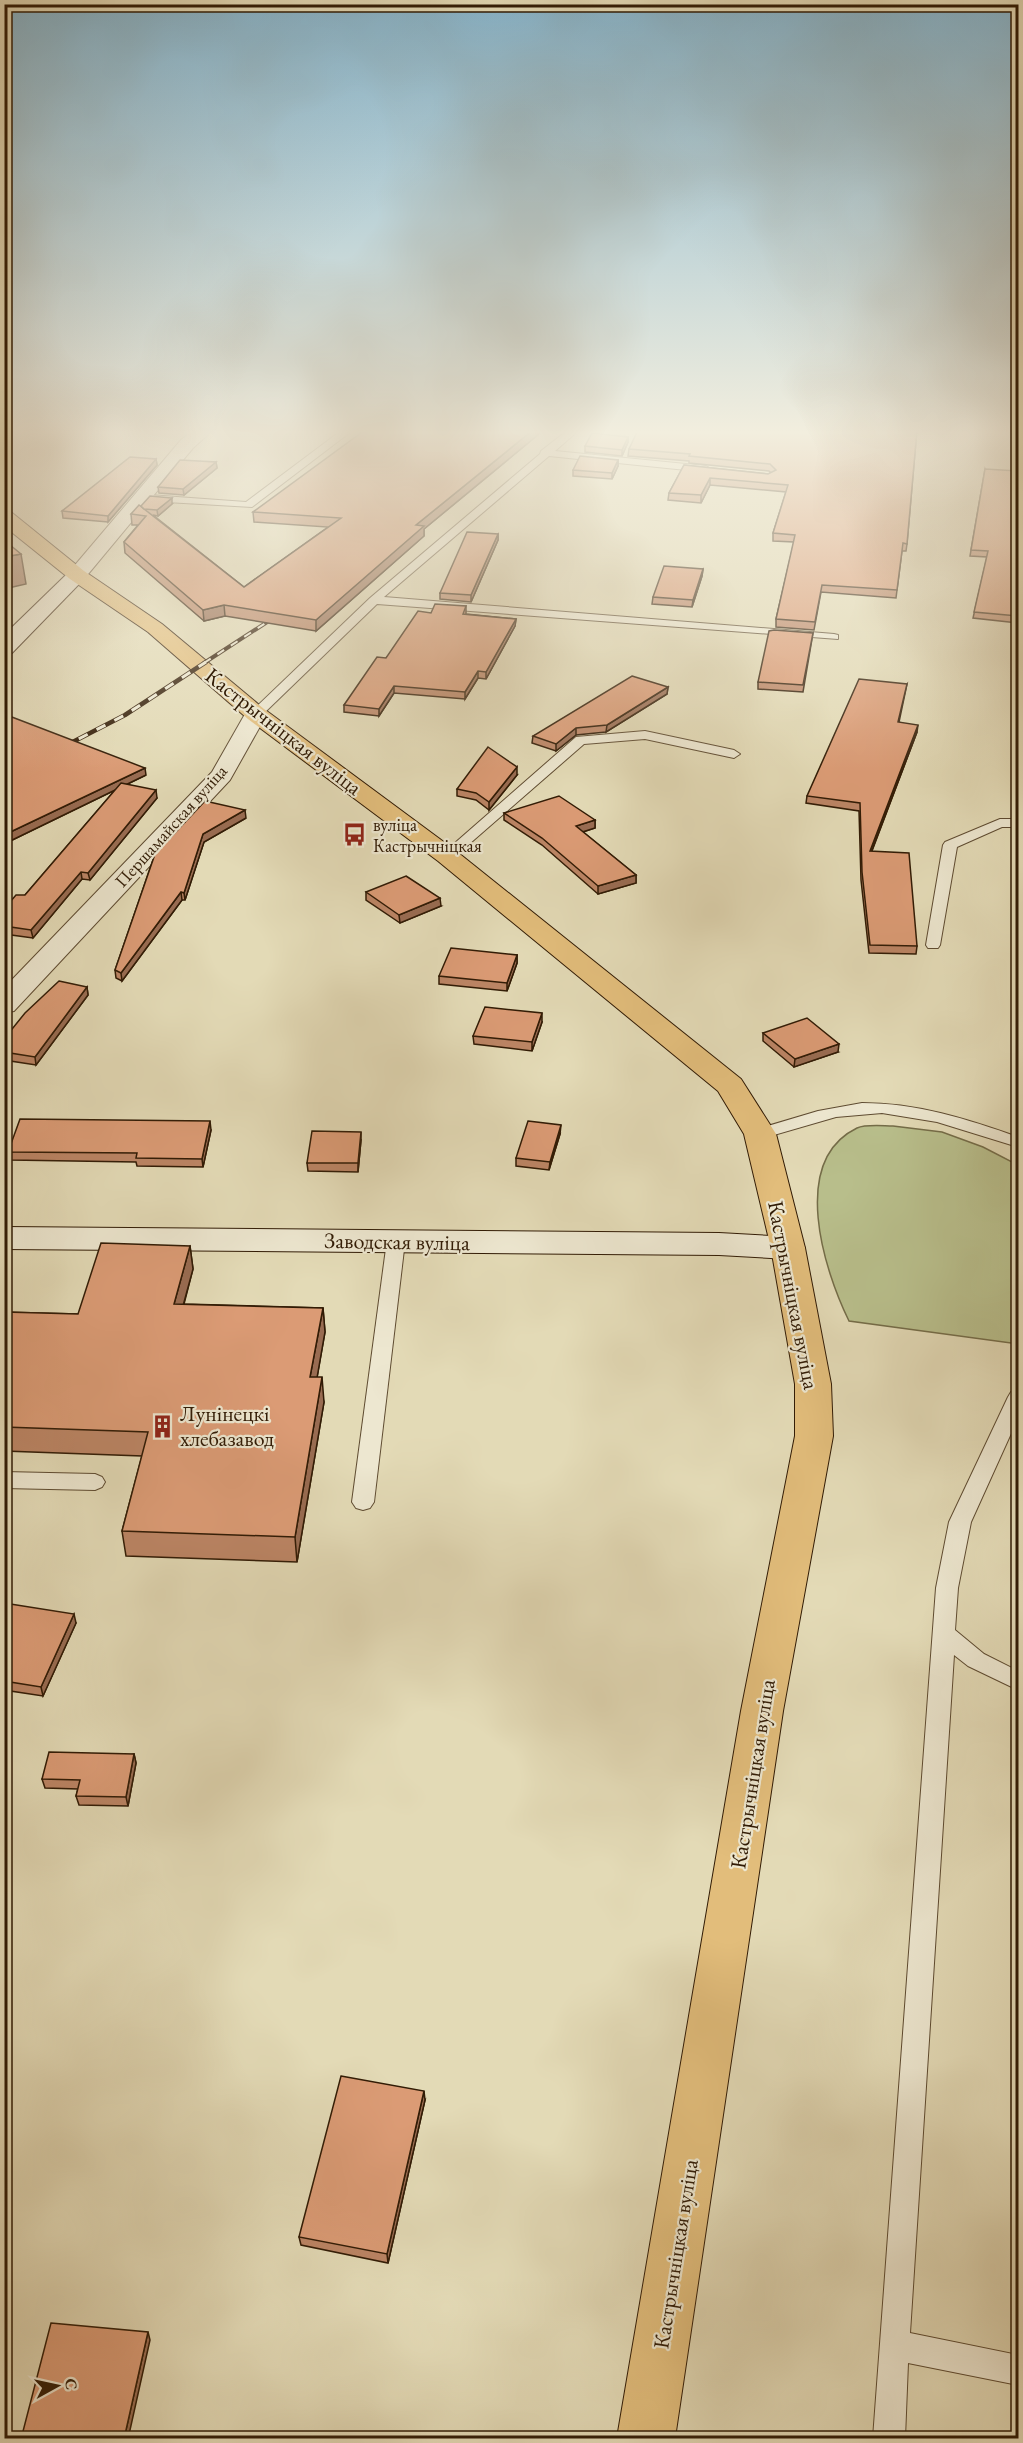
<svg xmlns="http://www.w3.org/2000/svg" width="1023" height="2443" viewBox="0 0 1023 2443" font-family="'EB Garamond',serif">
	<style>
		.green { fill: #b8be8b; stroke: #746c48; stroke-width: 1.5 }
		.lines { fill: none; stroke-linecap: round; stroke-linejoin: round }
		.lane-casing { stroke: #5e4b31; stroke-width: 2 }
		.street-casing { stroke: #5e4b31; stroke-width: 2 }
		.secondary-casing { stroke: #311b05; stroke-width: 2 }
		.primary-casing { stroke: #311b05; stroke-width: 2 }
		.lane { fill: #ede7d0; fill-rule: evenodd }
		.street { fill: #ede7d0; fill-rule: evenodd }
		.secondary { fill: #ede7d0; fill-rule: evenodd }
		.primary { fill: #e2bd7b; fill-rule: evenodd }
		.rail-far1-casing { stroke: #311b05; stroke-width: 4 }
		.rail-casing { stroke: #311b05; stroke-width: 4.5 }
		.rail-far1 { stroke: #ede7d0; stroke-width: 2; stroke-dasharray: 8; stroke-linecap: butt }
		.rail { stroke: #ede7d0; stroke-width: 3; stroke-dasharray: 10; stroke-linecap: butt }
		.wall { fill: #bc8565; stroke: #311b05; stroke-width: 1.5 }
		.shaded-wall { fill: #996c52; stroke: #311b05; stroke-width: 1.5 }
		.building { fill: #db9b75; stroke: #311b05; stroke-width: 1.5 }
		.labels { text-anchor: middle; stroke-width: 4.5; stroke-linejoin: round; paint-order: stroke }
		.far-poi-label { font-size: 18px; fill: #311b05; stroke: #ede7d0; text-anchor: start }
		.far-street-label { font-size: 18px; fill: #311b05; stroke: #ede7d0 }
		.street-label { font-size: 22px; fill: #311b05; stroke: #ede7d0 }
		.poi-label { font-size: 22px; fill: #311b05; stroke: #ede7d0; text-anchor: start }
	</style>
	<rect width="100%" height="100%" fill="#e3dab6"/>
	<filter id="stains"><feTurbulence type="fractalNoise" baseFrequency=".00333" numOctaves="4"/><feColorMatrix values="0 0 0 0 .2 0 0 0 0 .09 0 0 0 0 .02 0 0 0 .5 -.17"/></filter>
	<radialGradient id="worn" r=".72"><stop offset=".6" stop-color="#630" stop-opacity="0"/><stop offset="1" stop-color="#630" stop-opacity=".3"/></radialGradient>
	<path class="green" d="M893,1126L942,1132L983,1147L1018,1165V1338L1011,1343L849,1321C824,1270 789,1161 857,1128C866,1124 883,1126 893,1126Z"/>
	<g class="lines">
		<defs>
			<g id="lane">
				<path d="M342,430H353L252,507L149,501L144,498L149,495L246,502Z"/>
				<path d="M568,430H579L555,451L706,466L711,469L706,472L549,456L384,597L834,634L838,635V639L377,604L260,717H252L250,714L252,711L370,598L540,454L541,451Z"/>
				<path d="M645,731L734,750L740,754L734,758L645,739L584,744L452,859H442L440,856L576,737Z"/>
				<path d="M1000,819H1018V827H1002L957,847L940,945L938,948H928L926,945L943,845L945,842Z"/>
				<path d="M862,1103C917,1103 967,1119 1018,1137V1147L937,1122L882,1113L836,1117L760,1139L754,1138L751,1134L754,1130L818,1111Z"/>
				<path d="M396,1235L402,1237L405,1241L374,1502L370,1508L363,1510L356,1508L352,1502L387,1241L390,1237Z"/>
				<path d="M1018,1390V1418L971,1522L958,1588L955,1630L984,1654L1018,1671V1690L968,1666L954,1655L910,2333L1018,2355V2385L908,2363L905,2438H873L936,1588L949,1522L1008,1397L1011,1392Z"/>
				<path d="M4,1472L95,1474L102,1477L105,1482L102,1487L95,1490L4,1488Z"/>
			</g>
			<g id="street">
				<path d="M194,430H213L193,448L84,579H70L67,575L70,571L181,440Z"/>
				<path d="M256,707L264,709L267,714L230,780L14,1011L4,1013V988L212,772L245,714L248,709Z"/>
			</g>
			<g id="secondary">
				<path d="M77,569L84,571L87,575L84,579L12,653L4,654V635L70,571Z"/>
				<path d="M4,1227L719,1233L788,1237L800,1240L805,1248L800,1256L788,1259L719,1255L4,1249Z"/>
			</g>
			<path id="primary" d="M4,511L11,512L84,571L162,624L264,709L456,851L741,1079L776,1134L805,1248L831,1384L833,1436L783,1711L675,2438H617L741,1711L795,1436V1384L771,1248L744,1134L718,1091L438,861L248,719L148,632L70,579L4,526Z"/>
		</defs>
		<use href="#lane" class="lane-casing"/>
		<use href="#street" class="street-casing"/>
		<use href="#secondary" class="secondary-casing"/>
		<use href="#primary" class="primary-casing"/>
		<use href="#lane" class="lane"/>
		<use href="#street" class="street"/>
		<use href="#secondary" class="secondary"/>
		<use href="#primary" class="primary"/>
		<defs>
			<path id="rail-far1" d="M204,663L281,613"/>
			<path id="rail" d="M61,748L125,715L206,662"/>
		</defs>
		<use href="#rail-far1" class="rail-far1-casing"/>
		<use href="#rail" class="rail-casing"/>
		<use href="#rail-far1" class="rail-far1"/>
		<use href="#rail" class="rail"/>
	</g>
	<g class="wall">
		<path d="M917,430L907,544L906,551H902L896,598L821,592L814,630L776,627V619L794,542L773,541V533L786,492L710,485L701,503L668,500L669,493L684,465L768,474L771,473L769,471L689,463V461L628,456L629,449Z"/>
		<path d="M539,434L424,529V536L316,631L225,616L204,621L125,553L124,542L138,525H132L131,514L141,506L172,504L158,516L153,515L244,587L328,527L254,522L253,512Z"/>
		<path d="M628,437V442L622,456L585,452V446Z"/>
		<path d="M156,459L157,465L108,522L63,518L62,511Z"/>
		<path d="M618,460V466L612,479L573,476V470Z"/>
		<path d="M216,462L217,468L184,495L159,493L158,487Z"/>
		<path d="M985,469L1016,558H1018V623L973,618L987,557L970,556Z"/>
		<path d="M498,534V540L471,602L440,599V593Z"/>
		<path d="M703,569L702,576L692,607L652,604L653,597Z"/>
		<path d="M466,606V614L516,619L515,626L486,679L478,678L465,699L394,693L379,716L344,712V705L386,658L431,613Z"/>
		<path d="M813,633L803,692L758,689V682Z"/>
		<path d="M907,684L899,722L917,732L872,851L917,946L916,954L869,953L861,880L859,811L806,803L807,796Z"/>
		<path d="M668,687L667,694L606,732L576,735L556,751L532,743L533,736Z"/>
		<path d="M146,775L127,784L157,798L90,880L82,879L33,938L4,934V909L25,895L115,790L4,844Z"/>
		<path d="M517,775L489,810L476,800L457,796V789Z"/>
		<path d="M504,813L595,820V828L583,832L636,875V883L598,894L542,845L504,820Z"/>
		<path d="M246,818L204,842L185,900H182L122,981L116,978L115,970L155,854Z"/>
		<path d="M366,892L441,906L400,923L366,900Z"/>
		<path d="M517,955V963L507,991L439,984V976Z"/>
		<path d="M87,987L88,995L36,1065L4,1060V1039Z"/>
		<path d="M1018,1017V1046L1016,1045Z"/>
		<path d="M542,1022L532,1051L474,1044L473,1036Z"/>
		<path d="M763,1033L838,1052L794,1067L763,1041Z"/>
		<path d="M211,1130L203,1167L137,1166L136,1162L10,1160L8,1152Z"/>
		<path d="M560,1134L549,1170L516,1166V1158Z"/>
		<path d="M361,1140L358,1172L308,1171L307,1163Z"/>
		<path d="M190,1246L193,1269L184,1304L323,1308L325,1332L317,1377L324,1402L297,1562L126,1556L122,1531L142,1456L4,1451V1312L78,1314Z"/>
		<path d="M4,1603L76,1623L43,1696L4,1690Z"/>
		<path d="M134,1754L136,1763L128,1806L79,1805L76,1796L78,1789L45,1788L42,1779Z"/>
		<path d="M425,2100L388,2263L301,2245L299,2237Z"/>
	</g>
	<g class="shaded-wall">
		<path d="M533,430H539V434L424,529V536L316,631V620L416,525Z"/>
		<path d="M628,437V442L622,456V450Z"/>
		<path d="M156,459L157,465L108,522V516Z"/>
		<path d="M618,460V466L612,479V473Z"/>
		<path d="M216,462L217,468L184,495L183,489Z"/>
		<path d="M710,478V485L701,503V495Z"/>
		<path d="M172,498V504L158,516L157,510Z"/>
		<path d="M498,534V540L471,602V595Z"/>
		<path d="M21,554L26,584L4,589V557Z"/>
		<path d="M703,569L702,576L692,607L693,600Z"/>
		<path d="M224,605L225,616L204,621L203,610Z"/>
		<path d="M516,619L515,626L486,679V672Z"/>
		<path d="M478,671V678L465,699V692Z"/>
		<path d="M394,686V693L379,716V709Z"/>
		<path d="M668,687L667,694L606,732L607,725Z"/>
		<path d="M918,725L917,732L869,858L870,851Z"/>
		<path d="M576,728V735L556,751V744Z"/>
		<path d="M517,767V775L489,810V802Z"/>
		<path d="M145,768L146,775L4,844V835Z"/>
		<path d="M156,790L157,798L90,880L88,873Z"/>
		<path d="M245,810L246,818L204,842L185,900L184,893L203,834Z"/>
		<path d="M595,820V828L576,834V826Z"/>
		<path d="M81,872L82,879L33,938L31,930Z"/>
		<path d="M636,875V883L598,894V886Z"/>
		<path d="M181,892L182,900L122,981L121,973Z"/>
		<path d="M440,898L441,906L400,923L399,915Z"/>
		<path d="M517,955V963L507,991V983Z"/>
		<path d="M87,987L88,995L36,1065L35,1057Z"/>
		<path d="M542,1013V1022L532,1051V1042Z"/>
		<path d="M839,1044L838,1052L794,1067L795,1059Z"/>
		<path d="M210,1121L211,1130L203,1167L202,1159Z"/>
		<path d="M561,1125L560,1134L549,1170L550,1162Z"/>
		<path d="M361,1132V1140L358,1172V1163Z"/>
		<path d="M190,1246L193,1269L177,1328L174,1304Z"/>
		<path d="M323,1308L325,1332L313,1401L310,1377Z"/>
		<path d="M322,1377L324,1402L297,1562L295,1537Z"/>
		<path d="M74,1614L76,1623L43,1696L41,1687Z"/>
		<path d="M134,1754L136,1763L128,1806L126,1797Z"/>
		<path d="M424,2091L425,2100L388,2263L387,2254Z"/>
		<path d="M148,2332L150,2340L128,2439H124Z"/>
	</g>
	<g class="building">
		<path d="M365,430H533L416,525L424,526L316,620L224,605L203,610L124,542L146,516L131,514L139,505L244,587L341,518L253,512Z"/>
		<path d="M638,430H917L907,544L903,543L897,590L822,585L815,622L776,619L795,535L773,533L788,485L710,478L701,495L669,493L684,465L768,474L776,470L770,464L689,456L690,454L629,449Z"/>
		<path d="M592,433L628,437L622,450L585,446Z"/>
		<path d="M580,456L618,460L612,473L573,470Z"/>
		<path d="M130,457L156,459L108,516L62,511Z"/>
		<path d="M180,460L216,462L183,489L158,487Z"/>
		<path d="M985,469L1018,471V514L1016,558H1018V616L974,612L988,551L971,550Z"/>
		<path d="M150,496L172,498L157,510L144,509L141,506Z"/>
		<path d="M467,532L498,534L471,595L440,593Z"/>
		<path d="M4,540L21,554L4,557Z"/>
		<path d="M664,566L703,569L693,600L653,597Z"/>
		<path d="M435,604L466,606L463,614L516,619L486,672L478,671L465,692L394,686L379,709L344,705L377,657L386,658L418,611L431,613Z"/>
		<path d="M774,630L813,633L803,685L758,682L769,631Z"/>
		<path d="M632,676L668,687L607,725L576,728L556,744L533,736Z"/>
		<path d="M859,679L907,684L898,722L918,725L870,851L909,853L917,946L870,945L862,872L860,803L807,796Z"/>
		<path d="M4,714L145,768L4,835Z"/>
		<path d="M488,747L517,767L489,802L476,793L457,789Z"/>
		<path d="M121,783L156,790L88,873L81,872L31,930L4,926V909L16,895H25Z"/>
		<path d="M559,796L595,820L576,826L636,875L598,886L542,838L504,813Z"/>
		<path d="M205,801L245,810L203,834L184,893L181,892L121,973L115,970L155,854Z"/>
		<path d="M406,876L440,898L399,915L366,892Z"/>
		<path d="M451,948L517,955L507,983L439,976Z"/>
		<path d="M59,981L87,987L35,1057L4,1052V1039L25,1013Z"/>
		<path d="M485,1007L542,1013L532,1042L473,1036Z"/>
		<path d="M807,1018L839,1044L795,1059L763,1033Z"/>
		<path d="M20,1119L210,1121L202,1159L136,1158L137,1153L8,1152Z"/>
		<path d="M528,1121L561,1125L550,1162L516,1158Z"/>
		<path d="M312,1131L361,1132L358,1163H307Z"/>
		<path d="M101,1243L190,1246L174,1304L323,1308L310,1377H322L295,1537L122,1531L148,1432L4,1427V1312L78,1314Z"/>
		<path d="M4,1603L74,1614L41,1687L4,1681Z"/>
		<path d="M49,1752L134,1754L126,1797L76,1796L80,1780L42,1779Z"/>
		<path d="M341,2076L424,2091L387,2254L299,2237Z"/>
		<path d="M51,2323L148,2332L124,2439H21Z"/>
	</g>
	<linearGradient id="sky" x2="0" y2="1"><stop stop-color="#87b7d0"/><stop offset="0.56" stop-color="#f2eede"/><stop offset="1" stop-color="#f2eede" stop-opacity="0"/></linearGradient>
	<rect width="1023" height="772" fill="url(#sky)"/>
	<defs>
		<symbol id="bus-bare" viewBox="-9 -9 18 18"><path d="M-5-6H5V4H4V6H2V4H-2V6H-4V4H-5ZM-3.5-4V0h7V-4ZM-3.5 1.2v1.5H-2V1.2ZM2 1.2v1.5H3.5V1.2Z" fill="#8f2418" stroke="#ede7d0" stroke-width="2.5" paint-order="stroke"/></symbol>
		<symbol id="building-bare" viewBox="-9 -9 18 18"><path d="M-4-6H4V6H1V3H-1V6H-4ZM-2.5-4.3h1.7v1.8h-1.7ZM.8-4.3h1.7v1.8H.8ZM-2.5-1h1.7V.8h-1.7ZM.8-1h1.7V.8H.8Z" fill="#8f2418" stroke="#ede7d0" stroke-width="2.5" paint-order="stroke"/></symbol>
	</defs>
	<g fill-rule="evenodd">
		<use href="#bus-bare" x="338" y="818" width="33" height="33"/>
		<use href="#building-bare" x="146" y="1410" width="33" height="33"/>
	</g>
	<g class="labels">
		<g class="far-poi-label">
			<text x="373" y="831">вуліца<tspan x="373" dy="21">Кастрычніцкая</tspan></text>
		</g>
		<g class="far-street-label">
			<text transform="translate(171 826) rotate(-48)" y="6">Першамайская вуліца</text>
		</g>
		<g class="street-label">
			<text transform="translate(284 731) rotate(38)" y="8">Кастрычніцкая вуліца</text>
			<text transform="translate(397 1241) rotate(1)" y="8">Заводская вуліца</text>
			<text transform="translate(794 1295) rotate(79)" y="8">Кастрычніцкая вуліца</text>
			<text transform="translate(752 1774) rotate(-81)" y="8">Кастрычніцкая вуліца</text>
			<text transform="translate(675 2254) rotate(-81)" y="8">Кастрычніцкая вуліца</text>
		</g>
		<g class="poi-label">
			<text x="180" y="1421">Лунінецкі<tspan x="180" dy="25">хлебазавод</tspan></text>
		</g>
	</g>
	<rect width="1023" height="2443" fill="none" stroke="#e3dab6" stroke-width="24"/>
	<rect x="6" y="6" width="1011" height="2431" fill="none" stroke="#311b05" stroke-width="3"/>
	<rect x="12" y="12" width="999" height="2419" fill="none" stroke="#311b05" stroke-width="1.5"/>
	<g transform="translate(57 2386) rotate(82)" stroke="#ede7d0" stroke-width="4.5" paint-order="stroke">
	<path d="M0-4.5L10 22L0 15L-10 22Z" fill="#311b05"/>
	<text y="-9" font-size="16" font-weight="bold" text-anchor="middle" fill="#311b05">С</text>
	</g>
	<rect width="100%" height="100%" filter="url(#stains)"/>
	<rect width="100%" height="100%" fill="url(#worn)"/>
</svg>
